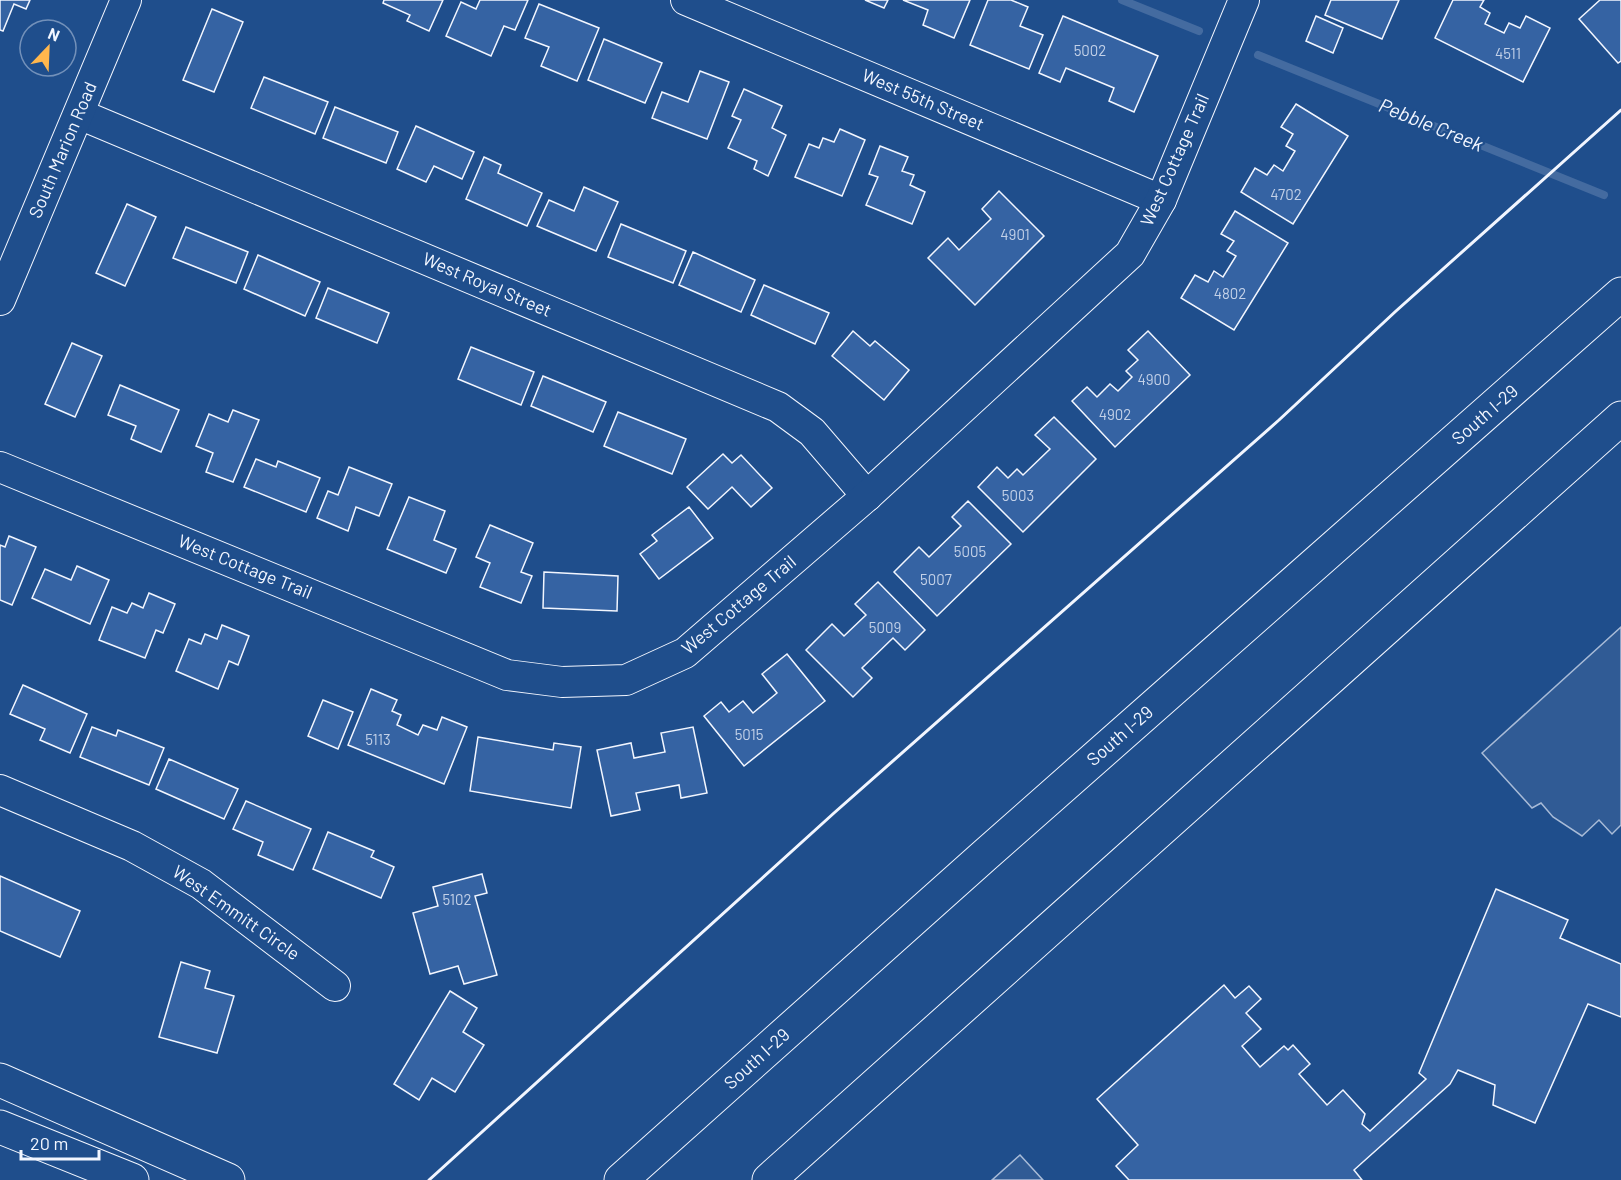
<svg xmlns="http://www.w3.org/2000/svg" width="1621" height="1180" viewBox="0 0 1621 1180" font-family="Barlow,sans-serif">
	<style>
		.built { fill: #305b95; stroke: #a8bbd7; stroke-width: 1.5 }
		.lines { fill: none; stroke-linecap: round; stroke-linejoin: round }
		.stream { stroke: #446ba0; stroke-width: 8 }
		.building { fill: #3563a3; stroke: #f2f6ff; stroke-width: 1.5 }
		.minor-casing { stroke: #f2f6ff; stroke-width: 32 }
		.major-casing { stroke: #f2f6ff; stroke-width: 35 }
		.highway-casing { stroke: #f2f6ff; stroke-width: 35 }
		.minor { stroke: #1f4e8c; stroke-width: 30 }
		.major { stroke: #1f4e8c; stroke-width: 33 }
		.highway { stroke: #1f4e8c; stroke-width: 33 }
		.wall { stroke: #f2f6ff; stroke-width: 3 }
		.labels { text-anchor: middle; stroke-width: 4.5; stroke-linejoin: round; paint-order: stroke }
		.number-label { font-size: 15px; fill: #c3d1e8 }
		.street-label { font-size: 18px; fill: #f2f6ff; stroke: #1f4e8c }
		.water-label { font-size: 20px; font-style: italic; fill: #f2f6ff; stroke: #1f4e8c }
	</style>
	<rect width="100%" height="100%" fill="#1f4e8c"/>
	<g class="built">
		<path d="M1621,627V825L1612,834L1599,820L1582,836L1553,817L1541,803L1532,808L1482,753Z"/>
		<path d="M1020,1155L1043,1180H992Z"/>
	</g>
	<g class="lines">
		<g class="stream">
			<path d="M1122,0L1199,31"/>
			<path d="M1258,55L1604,195"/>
		</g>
	</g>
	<g class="building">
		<path d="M0,0H30L26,9L14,4L3,31L0,30Z"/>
		<path d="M384,0H443L429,31L407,21L410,15L383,3Z"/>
		<path d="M480,0H528L515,30L504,26L491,56L446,36L461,2L476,9Z"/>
		<path d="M865,0H888L884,8Z"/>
		<path d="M903,0H970L954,38L923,25L928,10Z"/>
		<path d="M988,0H1011L1028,7L1020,26L1043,35L1029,69L970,45Z"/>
		<path d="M1331,0H1399L1382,39L1325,15Z"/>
		<path d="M1453,0H1484L1480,7L1490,13L1485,24L1504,33L1509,23L1520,28L1526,16L1550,28L1523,82L1435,38Z"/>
		<path d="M1600,0H1621V61L1618,63L1579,19Z"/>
		<path d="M539,4L599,28L577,81L541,66L549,47L525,38Z"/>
		<path d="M212,9L243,22L214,92L183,80Z"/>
		<path d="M1063,16L1158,56L1134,112L1109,101L1114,88L1066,68L1060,82L1039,73Z"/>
		<path d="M1316,16L1343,28L1333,53L1306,41Z"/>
		<path d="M604,39L662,63L645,103L588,80Z"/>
		<path d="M700,71L729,82L707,139L652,118L662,92L688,102Z"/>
		<path d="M264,77L328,102L315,134L251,108Z"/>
		<path d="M744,89L782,106L772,128L786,135L768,176L754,169L757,161L728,148L741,120L732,116Z"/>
		<path d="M1296,104L1348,136L1293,224L1241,192L1255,168L1267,175L1274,165L1283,171L1295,151L1286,146L1293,134L1281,127Z"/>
		<path d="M335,107L398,132L386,163L323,138Z"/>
		<path d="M416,126L474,152L462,179L434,166L426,182L397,169Z"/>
		<path d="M840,129L865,140L842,196L795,177L809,144L819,148L823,138L834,142Z"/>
		<path d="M880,146L908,157L902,171L914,175L910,185L925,192L912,224L866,205L878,177L869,174Z"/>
		<path d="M484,157L501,165L498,173L542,193L527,226L466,199Z"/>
		<path d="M584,187L618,202L596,251L537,226L549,200L574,211Z"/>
		<path d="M999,191L1044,236L975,305L928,258L948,238L959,250L991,219L982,209Z"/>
		<path d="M127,204L156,217L125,286L96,273Z"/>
		<path d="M1235,211L1288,243L1234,330L1181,298L1195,275L1208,282L1214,271L1223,277L1236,256L1227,251L1234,241L1221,234Z"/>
		<path d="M621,224L686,251L673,283L608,257Z"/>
		<path d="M186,227L248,252L236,283L173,258Z"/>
		<path d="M693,252L755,280L741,312L679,285Z"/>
		<path d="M258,255L320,282L305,316L244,289Z"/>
		<path d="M764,285L829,313L815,344L751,315Z"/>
		<path d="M328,288L389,313L377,343L316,318Z"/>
		<path d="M853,331L870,346L875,341L909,370L884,400L832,356Z"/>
		<path d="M1148,331L1190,375L1115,447L1072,401L1087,387L1097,397L1110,384L1118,391L1132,377L1126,371L1138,360L1128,350Z"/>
		<path d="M72,343L102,356L75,417L45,404Z"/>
		<path d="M471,347L534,372L521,405L458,379Z"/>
		<path d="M543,376L606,402L593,432L531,406Z"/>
		<path d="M120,385L179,410L161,452L131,439L136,426L108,415Z"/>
		<path d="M233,410L259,420L233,482L206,472L213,453L196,446L209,414L228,422Z"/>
		<path d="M618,412L686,439L672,474L604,446Z"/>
		<path d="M1054,417L1096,459L1023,532L978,487L997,467L1008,478L1017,469L1023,475L1050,449L1035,435Z"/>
		<path d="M723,454L732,463L741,455L772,488L751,507L732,487L708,509L687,487Z"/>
		<path d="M256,459L276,467L278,461L320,478L306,512L244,487Z"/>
		<path d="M349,467L392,484L379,516L356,507L348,531L317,518L328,491L338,495Z"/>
		<path d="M409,497L445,511L434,540L456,549L446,573L387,549Z"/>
		<path d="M968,501L1011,544L937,616L894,572L919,547L929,557L961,526L952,517Z"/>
		<path d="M689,507L713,538L659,579L640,554L657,541L652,535Z"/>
		<path d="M490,525L533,543L521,572L532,576L521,603L480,587L490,563L476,557Z"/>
		<path d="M9,536L36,547L12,605L0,600V545L5,547Z"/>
		<path d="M77,566L109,580L90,624L32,598L45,569L71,580Z"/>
		<path d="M544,572L618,576L617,611L543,608Z"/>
		<path d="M878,582L925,630L905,650L893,638L862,668L872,678L853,697L806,650L832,624L844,636L866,615L855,604Z"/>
		<path d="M149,593L175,604L163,633L156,630L145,658L99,640L112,607L127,613L132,603L143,608Z"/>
		<path d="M222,625L249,636L238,665L229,661L218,689L176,671L189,639L201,644L205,634L217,639Z"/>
		<path d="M787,654L825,701L744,766L704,716L721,702L729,712L743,701L753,713L777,693L762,674Z"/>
		<path d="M23,685L87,714L70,753L40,740L45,729L10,714Z"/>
		<path d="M371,689L397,700L392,711L401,715L397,725L418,735L423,725L437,730L442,717L467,727L444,784L348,745Z"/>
		<path d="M323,700L353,712L338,749L308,736Z"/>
		<path d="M92,727L116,736L118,730L164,748L149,785L80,757Z"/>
		<path d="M693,727L707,793L681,798L679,785L636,793L640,810L611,816L597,750L631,743L634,758L665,752L661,733Z"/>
		<path d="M478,737L553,750L554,743L581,747L571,808L470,791Z"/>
		<path d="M169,759L238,789L224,819L156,789Z"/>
		<path d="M246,801L311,829L293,870L258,855L263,842L233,829Z"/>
		<path d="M328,832L374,851L371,857L394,867L381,898L313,869Z"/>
		<path d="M482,874L487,893L475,896L497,975L464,984L458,966L430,974L413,913L438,906L433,887Z"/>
		<path d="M0,876L80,911L60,957L0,931Z"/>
		<path d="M1496,889L1568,920L1560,938L1621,964V1017L1588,1004L1535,1123L1493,1105L1495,1085L1458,1070L1450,1084L1354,1170L1362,1180H1129L1116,1166L1138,1145L1097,1099L1224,985L1235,998L1249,986L1261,999L1246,1013L1261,1029L1242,1046L1260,1067L1284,1046L1288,1050L1293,1045L1310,1064L1299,1074L1327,1105L1343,1090L1365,1114L1362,1124L1370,1131L1426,1079L1419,1073Z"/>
		<path d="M181,962L210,971L205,988L234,996L217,1053L159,1037Z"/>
		<path d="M450,991L477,1008L463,1032L484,1045L455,1092L432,1078L419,1100L394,1084Z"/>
	</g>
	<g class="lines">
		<defs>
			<g id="minor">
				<path d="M686,0L1161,200"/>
				<path d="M79,114L778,407L812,432L867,496"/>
				<path d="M0,300L126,0"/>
				<path d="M0,467L507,675L562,682L626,680L685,653L867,496L1130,254L1161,200L1244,0"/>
				<path d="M0,790L132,846L201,884L335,986"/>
			</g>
			<g id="major">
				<path d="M0,1080L228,1180"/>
				<path d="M0,1127L132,1180"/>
			</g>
			<g id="highway">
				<path d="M621,1180L984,856L1621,294"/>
				<path d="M769,1180L1621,418"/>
			</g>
		</defs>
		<use href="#minor" class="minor-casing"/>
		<use href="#major" class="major-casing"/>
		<use href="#highway" class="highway-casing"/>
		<use href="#minor" class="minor"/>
		<use href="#major" class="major"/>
		<use href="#highway" class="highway"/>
		<path class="wall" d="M429,1180L834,813L1279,420L1396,311L1621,110"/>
	</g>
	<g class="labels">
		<g class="number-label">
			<text x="1090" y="56">5002</text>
			<text x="1508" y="59">4511</text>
			<text x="1286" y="200">4702</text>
			<text x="1015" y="240">4901</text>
			<text x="1230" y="299">4802</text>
			<text x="1154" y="385">4900</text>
			<text x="1115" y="420">4902</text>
			<text x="1018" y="501">5003</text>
			<text x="970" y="557">5005</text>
			<text x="936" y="585">5007</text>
			<text x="885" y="633">5009</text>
			<text x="749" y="740">5015</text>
			<text x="378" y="745">5113</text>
			<text x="457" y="905">5102</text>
		</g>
		<g class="street-label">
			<text transform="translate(923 100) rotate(23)" y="6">West 55th Street</text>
			<text transform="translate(63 150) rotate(-67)" y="6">South Marion Road</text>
			<text transform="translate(1175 160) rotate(-66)" y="6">West Cottage Trail</text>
			<text transform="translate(487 285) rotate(23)" y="6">West Royal Street</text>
			<text transform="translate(1485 415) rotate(-41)" y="6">South I-29</text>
			<text transform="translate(245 567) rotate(22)" y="6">West Cottage Trail</text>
			<text transform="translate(739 605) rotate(-40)" y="6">West Cottage Trail</text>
			<text transform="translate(1120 736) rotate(-41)" y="6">South I-29</text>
			<text transform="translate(236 913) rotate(35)" y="6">West Emmitt Circle</text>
			<text transform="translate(757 1059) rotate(-42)" y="6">South I-29</text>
		</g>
		<g class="water-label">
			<text transform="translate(1431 125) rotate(22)" y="7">Pebble Creek</text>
		</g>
	</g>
	<g transform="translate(48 48) rotate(23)"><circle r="28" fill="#1f4e8c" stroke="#7391ba" stroke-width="1.5"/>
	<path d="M0-4.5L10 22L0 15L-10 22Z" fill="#ffb74d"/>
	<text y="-9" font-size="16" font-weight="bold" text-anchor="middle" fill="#f2f6ff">N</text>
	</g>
	<path d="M21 1150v9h78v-9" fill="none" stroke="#f2f6ff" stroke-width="3"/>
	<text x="30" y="1150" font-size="18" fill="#f2f6ff" stroke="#1f4e8c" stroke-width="4.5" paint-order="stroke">20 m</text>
</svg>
